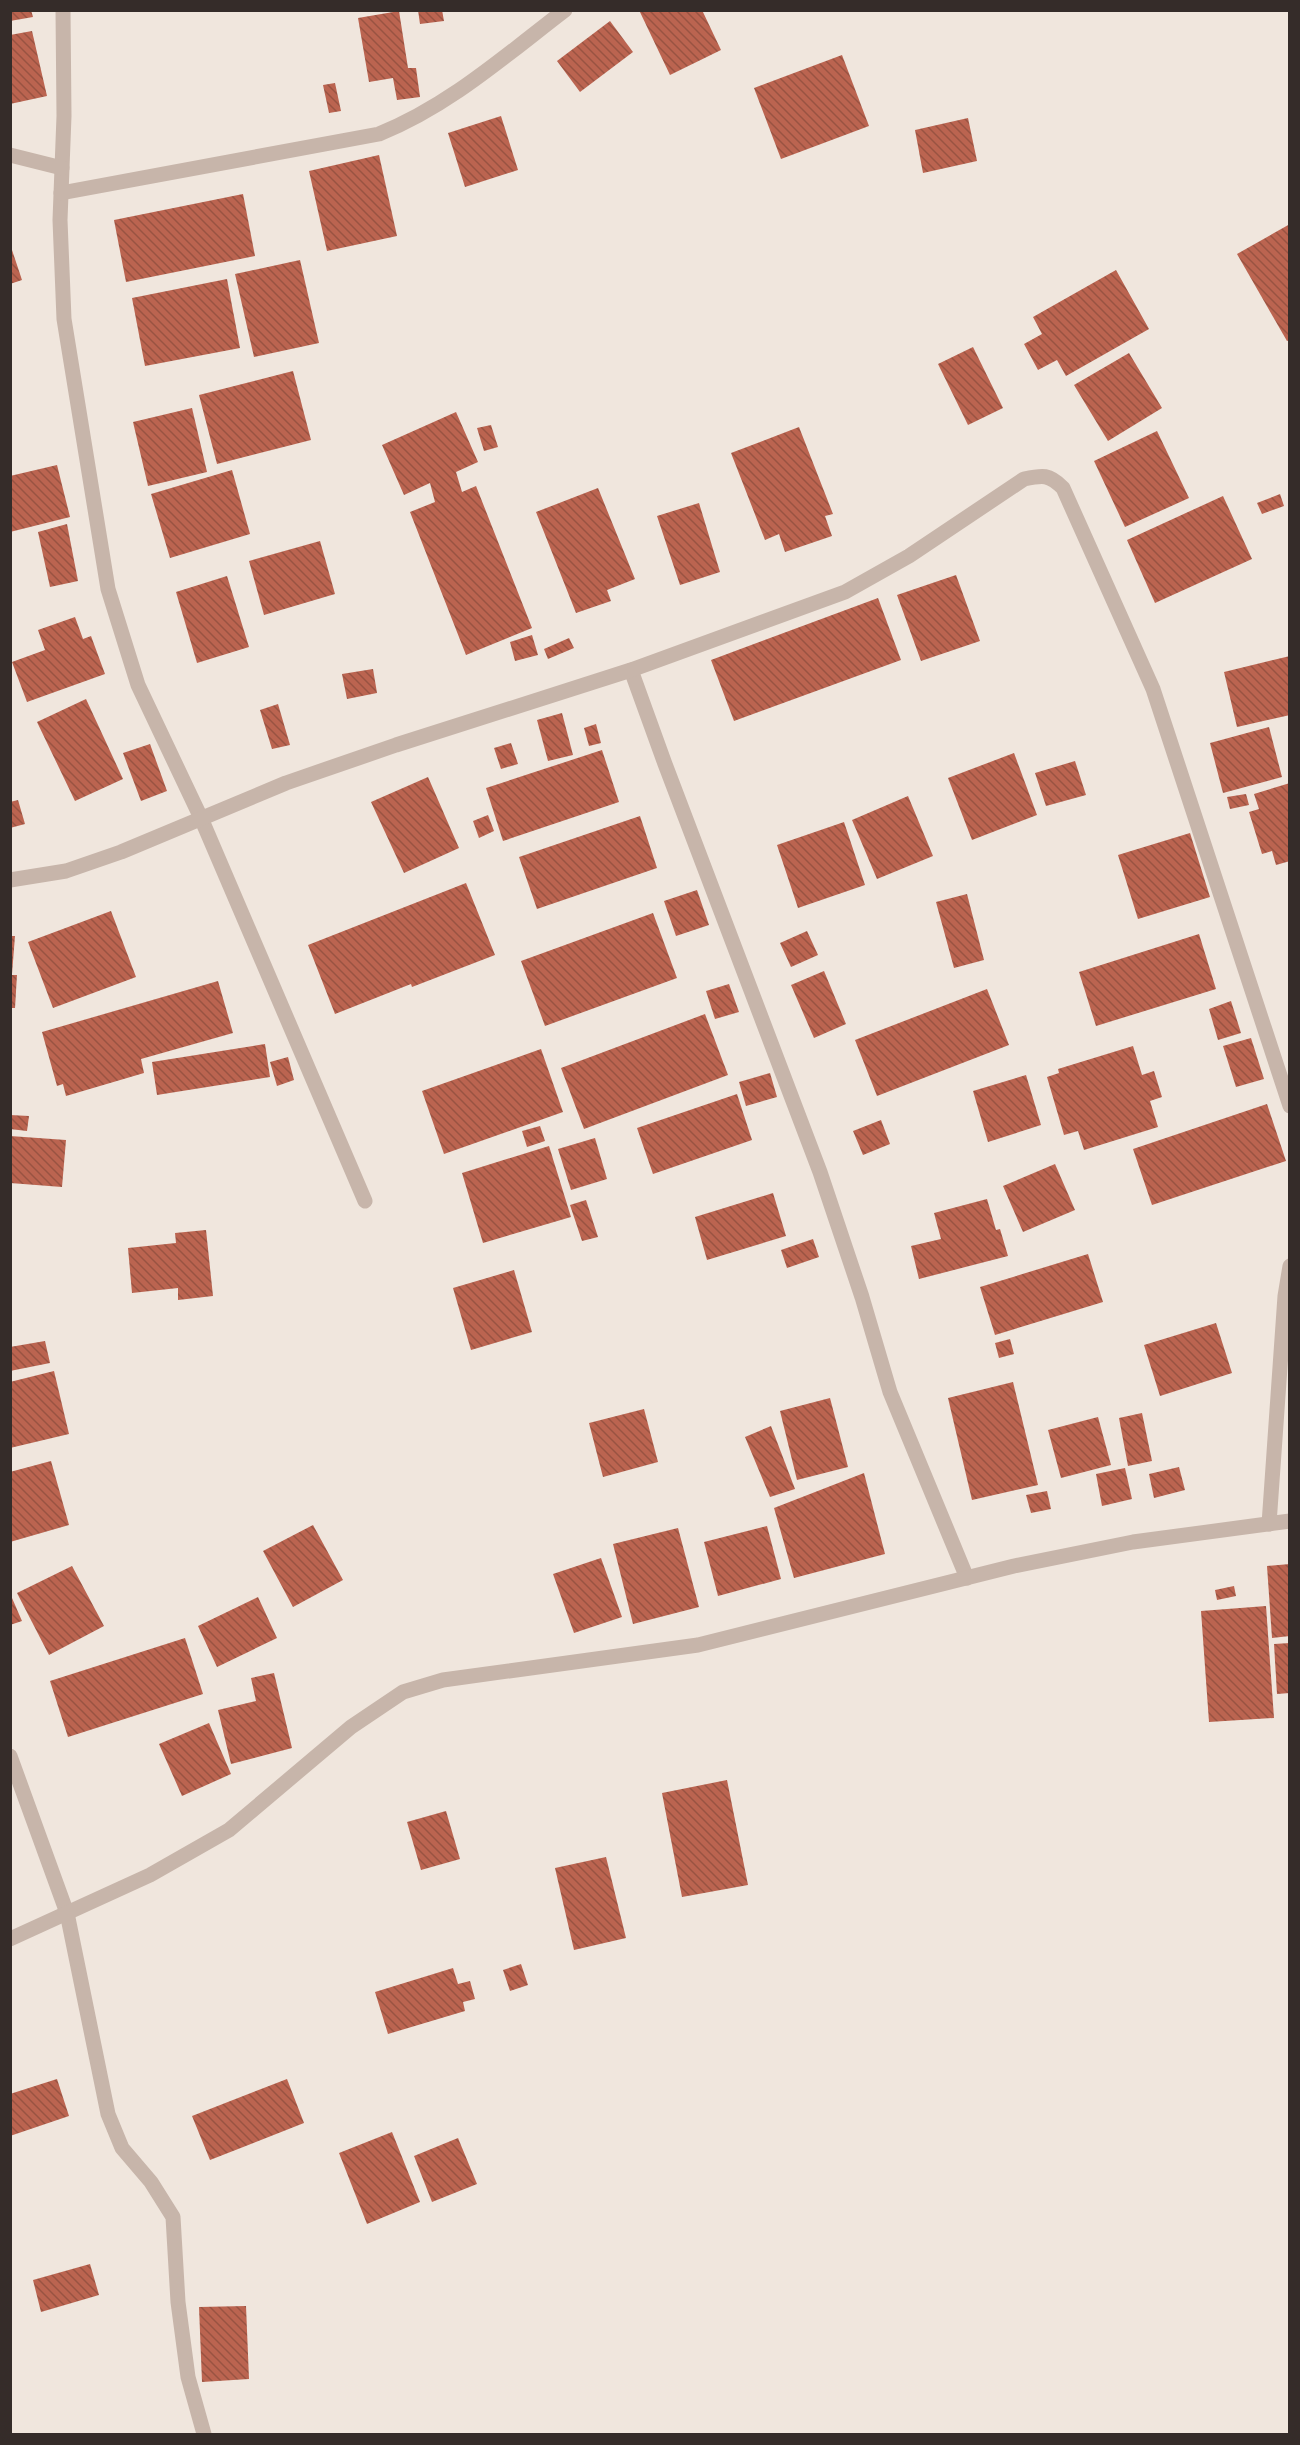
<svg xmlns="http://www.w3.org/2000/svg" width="1300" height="2445" viewBox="0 0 1300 2445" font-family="Figtree,sans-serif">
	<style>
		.building { fill: url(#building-back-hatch) }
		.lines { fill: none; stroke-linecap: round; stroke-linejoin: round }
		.minor { stroke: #c7b5aa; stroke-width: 15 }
	</style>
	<defs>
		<pattern id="building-back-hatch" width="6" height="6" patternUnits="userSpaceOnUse" patternTransform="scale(1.5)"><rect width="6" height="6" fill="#bb6450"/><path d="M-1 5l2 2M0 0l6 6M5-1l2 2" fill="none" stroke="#995342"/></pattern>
	</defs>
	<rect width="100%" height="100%" fill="#f0e6dd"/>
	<g class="building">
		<path d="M10,10H31L33,17L10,21Z"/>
		<path d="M418,10H442L444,21L420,24Z"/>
		<path d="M639,10H702L721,50L670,75Z"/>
		<path d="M399,11L408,68H416L420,97L397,100L393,78L369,82L358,18Z"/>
		<path d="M610,21L633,52L580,92L557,61Z"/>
		<path d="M32,31L47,96L10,104V35Z"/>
		<path d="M842,55L869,126L781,159L754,88Z"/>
		<path d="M335,83L341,111L329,113L323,85Z"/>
		<path d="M501,116L518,170L465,187L448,133Z"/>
		<path d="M968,118L977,161L923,173L915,130Z"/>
		<path d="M379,155L397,236L327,251L309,171Z"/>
		<path d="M243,194L255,256L126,282L114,220Z"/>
		<path d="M1290,224V340L1287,341L1237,254Z"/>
		<path d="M10,244L22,280L10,284Z"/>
		<path d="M300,260L319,343L254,357L235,274Z"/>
		<path d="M1116,270L1149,329L1066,376L1057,360L1038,370L1024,344L1042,334L1033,317Z"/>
		<path d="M227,279L240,348L145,366L132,298Z"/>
		<path d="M973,347L1003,408L968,425L938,364Z"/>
		<path d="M1129,353L1162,408L1108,441L1074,385Z"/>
		<path d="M293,371L311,440L217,464L199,395Z"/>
		<path d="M192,408L207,472L148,486L133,422Z"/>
		<path d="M456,412L478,462L456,472L462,492L476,486L532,628L466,655L410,512L435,502L430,483L404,495L382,445Z"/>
		<path d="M491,425L498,447L484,451L477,428Z"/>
		<path d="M799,427L833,514L825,516L832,536L785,552L779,534L765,540L731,453Z"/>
		<path d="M1157,431L1189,498L1125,527L1094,461Z"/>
		<path d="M57,465L70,517L10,532V476Z"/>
		<path d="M232,470L250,534L170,558L151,494Z"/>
		<path d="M598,488L635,579L607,590L611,601L576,613L536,512Z"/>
		<path d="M1280,494L1284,506L1262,514L1257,503Z"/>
		<path d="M1223,496L1252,559L1155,603L1127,540Z"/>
		<path d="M699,503L720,572L680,585L657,516Z"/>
		<path d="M67,524L78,581L50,587L38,532Z"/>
		<path d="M320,541L335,594L264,615L249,561Z"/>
		<path d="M956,575L980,641L921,661L897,595Z"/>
		<path d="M227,576L249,647L197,663L176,592Z"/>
		<path d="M878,598L901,660L734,721L711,660Z"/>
		<path d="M75,617L83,639L91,636L105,674L27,702L12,662L45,650L38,630Z"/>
		<path d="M532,635L538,655L515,661L510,642Z"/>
		<path d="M569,638L574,648L548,659L544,649Z"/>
		<path d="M1290,656V715L1237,727L1224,672Z"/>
		<path d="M373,669L377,693L347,699L342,674Z"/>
		<path d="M86,699L123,779L75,801L37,722Z"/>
		<path d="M278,704L290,745L272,749L260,710Z"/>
		<path d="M562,713L573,755L548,761L537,720Z"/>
		<path d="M596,724L601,743L589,746L584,728Z"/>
		<path d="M1269,727L1282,777L1223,793L1210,743Z"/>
		<path d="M511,743L518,764L501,769L494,748Z"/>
		<path d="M150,744L167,791L141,801L123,753Z"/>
		<path d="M602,750L619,802L503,841L486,788Z"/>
		<path d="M1014,753L1037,815L972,840L948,778Z"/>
		<path d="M1075,761L1086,795L1046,806L1035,773Z"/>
		<path d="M428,777L459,848L404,873L371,802Z"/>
		<path d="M1290,783V861L1276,865L1272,851L1262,854L1249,812L1259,809L1254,794Z"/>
		<path d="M1246,794L1249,805L1230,809L1227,797Z"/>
		<path d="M908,796L933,856L877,879L852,820Z"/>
		<path d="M18,800L25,824L10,828V802Z"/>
		<path d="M488,815L494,831L479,838L473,821Z"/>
		<path d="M640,816L657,868L537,909L519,857Z"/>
		<path d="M844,822L865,885L798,908L777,845Z"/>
		<path d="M1190,833L1210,897L1138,919L1118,855Z"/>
		<path d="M466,883L495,955L412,987L411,984L335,1014L308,945Z"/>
		<path d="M697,890L709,925L676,936L664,901Z"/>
		<path d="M967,894L984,960L954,968L936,902Z"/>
		<path d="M111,911L136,977L53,1008L28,942Z"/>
		<path d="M653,913L677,978L545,1026L521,961Z"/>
		<path d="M807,931L818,955L791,967L780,943Z"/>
		<path d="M1199,934L1216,989L1096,1026L1079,972Z"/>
		<path d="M10,936H15L12,974H10Z"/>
		<path d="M824,971L846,1024L814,1038L791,985Z"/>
		<path d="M10,975H17L15,1008H10Z"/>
		<path d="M218,981L233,1033L141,1059L144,1073L66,1096L63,1084L57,1086L42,1032Z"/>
		<path d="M729,984L739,1012L715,1019L706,991Z"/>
		<path d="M987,989L1009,1045L877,1096L855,1040Z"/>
		<path d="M1231,1001L1241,1033L1218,1040L1209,1009Z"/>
		<path d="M705,1014L728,1075L584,1129L561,1068Z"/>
		<path d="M1251,1038L1264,1079L1236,1087L1223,1046Z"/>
		<path d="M265,1044L270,1077L157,1095L152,1062Z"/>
		<path d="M1133,1046L1142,1075L1154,1071L1162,1097L1150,1101L1158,1127L1084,1150L1078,1131L1064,1135L1047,1077L1059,1073L1058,1069Z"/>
		<path d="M541,1049L563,1112L444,1154L422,1091Z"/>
		<path d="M288,1057L294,1080L277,1086L270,1062Z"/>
		<path d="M770,1073L777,1097L746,1106L739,1082Z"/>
		<path d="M1026,1075L1041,1125L988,1142L973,1091Z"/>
		<path d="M737,1094L752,1140L653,1174L637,1128Z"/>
		<path d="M1267,1104L1286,1161L1152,1205L1133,1149Z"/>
		<path d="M10,1115L29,1116L27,1131L10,1129Z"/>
		<path d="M881,1120L890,1144L863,1155L853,1131Z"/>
		<path d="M540,1126L545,1141L527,1147L522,1131Z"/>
		<path d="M10,1136L66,1140L62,1187L10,1183Z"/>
		<path d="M595,1138L607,1179L571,1190L558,1149Z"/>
		<path d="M549,1146L571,1217L483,1243L462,1173Z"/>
		<path d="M1055,1164L1075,1210L1023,1232L1003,1186Z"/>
		<path d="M773,1193L786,1236L707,1260L695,1217Z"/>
		<path d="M987,1199L996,1230L1000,1229L1008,1256L919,1279L911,1246L941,1239L934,1213Z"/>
		<path d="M586,1200L598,1237L582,1241L570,1205Z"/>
		<path d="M206,1230L213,1296L178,1300V1288L132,1293L128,1248L176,1243L175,1233Z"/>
		<path d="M813,1239L819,1257L787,1268L781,1250Z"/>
		<path d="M1088,1254L1103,1302L995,1335L980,1287Z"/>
		<path d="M514,1270L532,1332L471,1350L453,1288Z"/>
		<path d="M1216,1323L1232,1373L1160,1396L1144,1345Z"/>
		<path d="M1010,1339L1014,1354L999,1358L995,1343Z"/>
		<path d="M45,1341L50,1363L10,1371V1347Z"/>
		<path d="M54,1371L69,1434L10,1448V1382Z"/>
		<path d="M1013,1382L1038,1485L972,1500L948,1398Z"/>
		<path d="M830,1398L848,1467L797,1480L780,1411Z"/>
		<path d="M644,1409L658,1462L603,1477L589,1423Z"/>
		<path d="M1142,1413L1152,1461L1128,1466L1119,1418Z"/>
		<path d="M1098,1417L1111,1465L1061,1478L1048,1430Z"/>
		<path d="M771,1426L795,1489L770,1497L745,1437Z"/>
		<path d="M51,1461L69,1525L10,1542V1472Z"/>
		<path d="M1179,1467L1185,1490L1154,1498L1149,1474Z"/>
		<path d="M1125,1468L1132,1499L1102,1506L1096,1474Z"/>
		<path d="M864,1473L885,1554L794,1578L774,1508Z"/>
		<path d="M1047,1491L1051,1509L1031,1513L1026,1495Z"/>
		<path d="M313,1525L343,1580L293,1607L263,1551Z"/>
		<path d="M767,1526L781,1579L718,1596L704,1542Z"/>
		<path d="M678,1528L699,1607L633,1624L613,1544Z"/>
		<path d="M601,1558L622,1617L574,1633L553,1574Z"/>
		<path d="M1290,1564V1636L1272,1638L1267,1566Z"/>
		<path d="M72,1566L104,1626L49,1655L17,1593Z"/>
		<path d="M1234,1586L1236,1596L1217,1600L1215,1590Z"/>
		<path d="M258,1597L277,1638L217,1667L198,1626Z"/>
		<path d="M12,1598L22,1621L10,1625V1599Z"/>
		<path d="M1266,1606L1274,1718L1209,1722L1201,1611Z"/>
		<path d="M185,1638L203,1694L68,1737L50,1681Z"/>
		<path d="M1290,1643V1693L1277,1694L1274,1644Z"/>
		<path d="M274,1673L292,1748L231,1764L218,1710L256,1701L251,1678Z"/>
		<path d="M209,1723L231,1774L182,1796L159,1744Z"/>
		<path d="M727,1780L748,1885L682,1897L662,1793Z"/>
		<path d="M446,1811L460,1859L421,1870L407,1822Z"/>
		<path d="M606,1857L626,1938L574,1950L555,1868Z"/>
		<path d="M521,1964L528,1985L510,1991L503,1970Z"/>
		<path d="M453,1968L458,1984L470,1981L475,1999L463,2002L465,2011L388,2034L375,1992Z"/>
		<path d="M57,2079L69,2116L10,2136V2094Z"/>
		<path d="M287,2079L304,2123L210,2160L192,2116Z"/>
		<path d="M392,2132L420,2202L367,2224L339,2153Z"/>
		<path d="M458,2138L477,2184L432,2202L414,2156Z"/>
		<path d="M90,2264L99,2295L41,2312L33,2280Z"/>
		<path d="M246,2306L249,2379L202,2382L199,2307Z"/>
	</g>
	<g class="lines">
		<g class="minor">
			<path d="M63,10L64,116L60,220L64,319L108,589L138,685L201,818L365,1201"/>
			<path d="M10,155L62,168"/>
			<path d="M61,193L379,134C449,106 506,55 565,10"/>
			<path d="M631,670L665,764L820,1172L862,1297L890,1392L967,1578"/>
			<path d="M10,880L66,871L121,852L286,783L396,745L631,670L845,592L909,556L1024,479C1043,475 1049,474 1063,488L1153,689L1290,1106"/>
			<path d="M1269,1524L1285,1296L1290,1266"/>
			<path d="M10,1756L67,1913L108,2114L122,2148L151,2182L173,2217L178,2302L188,2377L204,2434"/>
			<path d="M10,1939L150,1875L229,1830L351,1727L403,1692L443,1680L698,1645L1014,1566L1133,1542L1290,1521"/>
		</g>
	</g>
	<rect width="1300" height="2445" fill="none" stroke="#352c29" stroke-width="24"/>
</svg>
